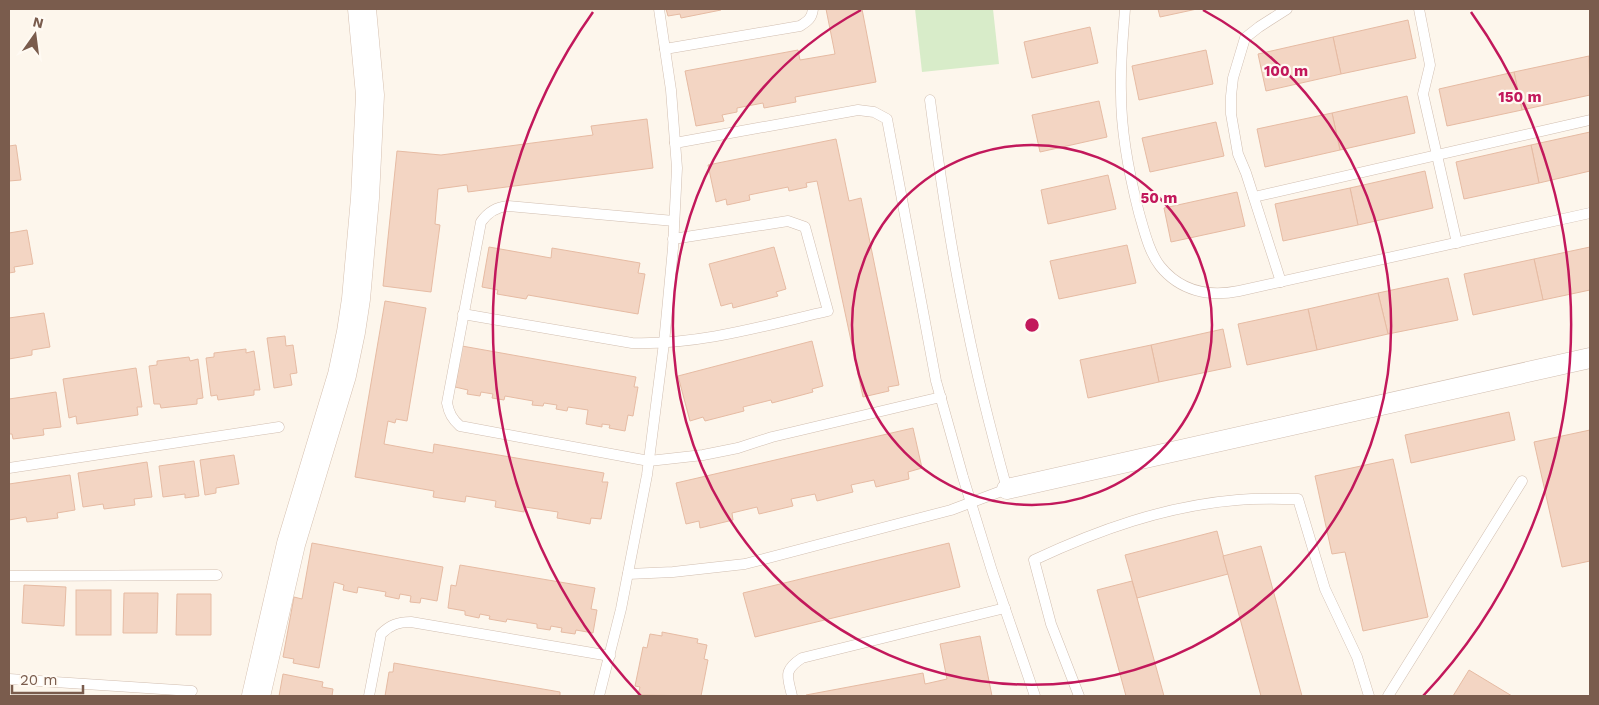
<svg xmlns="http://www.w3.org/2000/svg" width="1599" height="705" viewBox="0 0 1599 705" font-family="'Work Sans',sans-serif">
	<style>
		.green { fill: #d8ecc9 }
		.building { fill: #f3d5c3; stroke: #e6bba3 }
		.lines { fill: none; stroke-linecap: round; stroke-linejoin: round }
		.lane-casing { stroke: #d1beb0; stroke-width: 11 }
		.street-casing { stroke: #d1beb0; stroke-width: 21 }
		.secondary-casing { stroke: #d6c0b0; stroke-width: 29 }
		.lane { stroke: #fff; stroke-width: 10 }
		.street { stroke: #fff; stroke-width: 20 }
		.secondary { stroke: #fff; stroke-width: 28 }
		.ring { fill: none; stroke: #c2185b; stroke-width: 2.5 }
		.centre { fill: #c2185b; stroke: #fffaf3; stroke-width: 2.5 }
		.ring-label { font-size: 15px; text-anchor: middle; font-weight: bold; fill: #c2185b; stroke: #fffaf3; stroke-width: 4.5; stroke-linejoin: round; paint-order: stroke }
	</style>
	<rect width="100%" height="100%" fill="#fdf6ec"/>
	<path class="green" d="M915,9H993L999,64L922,72Z"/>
	<g class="building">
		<path d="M666,9H721V10L681,18L680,14L668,16Z"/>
		<path d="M826,9H862L876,82L795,97L796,102L764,108L763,103L737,108V112L722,115L724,121L696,126L685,71L798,50L800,60L835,54Z"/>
		<path d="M1158,9H1197L1160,17Z"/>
		<path d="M1408,20L1416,58L1341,74L1333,37Z"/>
		<path d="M1090,27L1098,63L1032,78L1024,42Z"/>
		<path d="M1333,37L1341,74L1266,91L1258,54Z"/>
		<path d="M1206,50L1213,84L1139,100L1132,66Z"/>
		<path d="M1589,56L1590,95L1522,110L1514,72Z"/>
		<path d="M1514,72L1522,110L1447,126L1439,89Z"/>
		<path d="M1407,96L1415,133L1340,150L1332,113Z"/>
		<path d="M1099,101L1107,137L1040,152L1032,115Z"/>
		<path d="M1332,113L1340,150L1265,167L1257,129Z"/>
		<path d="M647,119L653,168L468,192L467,185L438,189L435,224L440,225L431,292L383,286L397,151L441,155L593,135L591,126Z"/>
		<path d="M1216,122L1224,156L1150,172L1142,138Z"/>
		<path d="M1590,132V171L1539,183L1531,145Z"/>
		<path d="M836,139L849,201L861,198L899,385L888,387L889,391L863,397L817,181L806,183L807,187L789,191L788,187L749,195L750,200L727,205L726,199L716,202L708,165Z"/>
		<path d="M16,145L21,180L9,181V146Z"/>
		<path d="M1531,145L1539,183L1464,199L1456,162Z"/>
		<path d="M1425,171L1433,208L1358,225L1350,188Z"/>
		<path d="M1108,175L1116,209L1048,224L1041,190Z"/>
		<path d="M1350,188L1358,225L1283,241L1275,204Z"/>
		<path d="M1237,192L1245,226L1171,242L1164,208Z"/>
		<path d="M27,230L33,264L14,267L15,272L9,273V233Z"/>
		<path d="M1127,245L1136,283L1059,299L1050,261Z"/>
		<path d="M489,247L551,258L552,248L640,263L638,273L645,274L638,314L528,295L526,299L497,294L498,290L482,287Z"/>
		<path d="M774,247L786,289L776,292L778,296L733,308L732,303L721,306L709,264Z"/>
		<path d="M1590,247V290L1543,300L1534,259Z"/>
		<path d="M1534,259L1543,300L1473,315L1464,274Z"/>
		<path d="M1448,278L1458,320L1388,334L1378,293Z"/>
		<path d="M1378,293L1388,334L1317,350L1308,309Z"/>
		<path d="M385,301L426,308L407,421L396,419L395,423L388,421L384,444L433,453L434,444L604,473L602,482H608L601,519L591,518L590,524L557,518L558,512L525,507L524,512L495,507L496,501L466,496L465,502L433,497L434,491L355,477Z"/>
		<path d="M1308,309L1317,350L1247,365L1238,324Z"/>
		<path d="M44,313L50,347L32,350V355L9,359V318Z"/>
		<path d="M1223,329L1231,367L1159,382L1151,345Z"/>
		<path d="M285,336L286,346L293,345L297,373L290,374L292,385L274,388L267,338Z"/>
		<path d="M812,341L823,386L812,389L813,392L772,403L771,400L743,407L744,411L705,421L703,417L690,421L678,376Z"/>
		<path d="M1151,345L1159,382L1088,398L1080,360Z"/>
		<path d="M462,346L636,377L634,387H638L633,416L628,415L625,431L609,428L610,425L602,424V427L586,424L588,410L568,407L567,411L556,409L557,405L544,403L543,406L532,405L533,401L505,396L504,400L492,398L493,394L481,392L480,396L467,394L468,390L455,387Z"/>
		<path d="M246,349V353L254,351L260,390H254V395L218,400L217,395L211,396L206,358L214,357V353Z"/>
		<path d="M189,357L190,361L198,359L203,398L197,399V404L161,408L160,404H154L149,366L157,365V361Z"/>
		<path d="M136,368L142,407H137L138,415L77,424L76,416L69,418L63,379Z"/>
		<path d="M56,392L61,427L43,429L44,435L13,439L12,434H9V399Z"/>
		<path d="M1509,412L1515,440L1411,463L1405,435Z"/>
		<path d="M913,428L922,468L908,472L909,479L876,487L874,480L851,485L853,492L817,501L815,494L791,499L793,506L759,514L757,507L732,513L733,520L700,528L699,521L686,524L676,483Z"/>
		<path d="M1590,430V561L1562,567L1534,442Z"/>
		<path d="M234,455L239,484L216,488V493L205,495L200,460Z"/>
		<path d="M1393,459L1428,617L1363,631L1345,552L1332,554L1315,476Z"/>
		<path d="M194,461L199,496L185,498V494L163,497L159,466Z"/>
		<path d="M147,462L152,497L134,499L135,505L104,509L103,504L83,507L78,473Z"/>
		<path d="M70,475L75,510L57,513L58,518L27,522L26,517L9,520V484Z"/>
		<path d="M1217,531L1228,574L1137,598L1125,555Z"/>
		<path d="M312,543L443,567L437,601L421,598L420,603L410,602L411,596L400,594L399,599L385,596L386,592L358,587L357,593L343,590L344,585L334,582L319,668L293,663L294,659L283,657L294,597L302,599Z"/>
		<path d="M949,543L960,587L755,637L743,593Z"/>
		<path d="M1261,546L1302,696H1261L1223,556Z"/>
		<path d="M460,565L595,588L591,609L597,610L593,633L576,630L575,634L561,632L562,628L551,626L550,630L537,628V624L507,619L506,622L489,619L490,616L480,614L479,618L465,615V611L448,608L451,585L456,586Z"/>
		<path d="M1132,581L1137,598L1164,696H1126L1097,590Z"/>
		<path d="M24,585L66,587L64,626L22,623Z"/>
		<rect x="76" y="590" width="35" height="45"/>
		<path d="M124,593H158L157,633H123Z"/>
		<path d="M177,594H211V635H176Z"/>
		<path d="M662,632L698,639L697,643L707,645L704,659L708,660L701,696L638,695L640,687L635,686L643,647L647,648L650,634L662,636Z"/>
		<path d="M980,636L992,696H807L806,695L923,673L925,684L947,679L940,644Z"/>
		<path d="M394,663L560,692V696H385L389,672H393Z"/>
		<path d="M1469,670L1512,696H1453Z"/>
		<path d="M283,674L323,682L322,687L333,689L332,696H279Z"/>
	</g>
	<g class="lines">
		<defs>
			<g id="lane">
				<path d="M1125,9C1123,37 1120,64 1121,93C1121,133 1129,174 1139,213C1144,230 1149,252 1160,266C1180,291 1209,297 1239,291L1590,213"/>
				<path d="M1419,9L1430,65L1423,94L1457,243"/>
				<path d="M665,49L800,26C808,21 812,18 813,9"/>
				<path d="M675,143L858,110L874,112L887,119L936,381L963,477L992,571L1035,696"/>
				<path d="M1254,197L1590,120"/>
				<path d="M674,221L508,206C496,207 488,212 481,222L447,403C449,413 452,419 460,426L649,461L703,455L738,448L772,437L941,397"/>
				<path d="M1281,282L1246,173L1238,154L1231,114V96L1233,78L1245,38L1259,27L1287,9"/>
				<path d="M463,314L632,343C699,345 763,326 828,311L805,227L788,221L673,239"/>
				<path d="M9,468L279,427"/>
				<path d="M628,574L673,572L745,564L951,510L1007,489C992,435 978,381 967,326C951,251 940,176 930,100"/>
				<path d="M9,576L217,575"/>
				<path d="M9,679L192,691"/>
				<path d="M369,696L381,634C390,625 398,622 411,622L610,656"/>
				<path d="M599,696L621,609L647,475L664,343L673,248L677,168L671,90L659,9"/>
				<path d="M792,696C788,677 782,671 802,658L1005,608"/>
				<path d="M1079,696L1051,624L1034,560C1098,530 1165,506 1237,500C1257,498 1278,499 1298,499L1325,589L1357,657L1369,696"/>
				<path d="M1388,696L1522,481"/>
			</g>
			<path id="street" d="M1007,489L1590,358"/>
			<path id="secondary" d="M256,696L291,544L342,375L351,332L356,299L365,198L370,95L362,9"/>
		</defs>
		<use href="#lane" class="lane-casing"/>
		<use href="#street" class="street-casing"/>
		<use href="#secondary" class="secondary-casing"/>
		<use href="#lane" class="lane"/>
		<use href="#street" class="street"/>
		<use href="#secondary" class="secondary"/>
	</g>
	<g class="ring">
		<circle cx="1032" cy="325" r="180"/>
		<path d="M1203 10A359 359 0 1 1 861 10"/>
		<path d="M641 696A539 539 0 0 1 593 12M1471 12A539 539 0 0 1 1423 696"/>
	</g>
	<circle cx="1032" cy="325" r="8" class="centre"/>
	<g class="ring-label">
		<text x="1286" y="76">100 m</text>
		<text x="1520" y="102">150 m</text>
		<text x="1159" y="203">50 m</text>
	</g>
	<rect width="1599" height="705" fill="none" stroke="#7a5c4d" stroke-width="20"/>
	<g transform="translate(35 35) rotate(14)" stroke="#fffaf3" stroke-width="4" paint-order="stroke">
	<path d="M0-4L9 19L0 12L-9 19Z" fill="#7a5c4d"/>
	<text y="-8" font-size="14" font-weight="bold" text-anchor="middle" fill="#7a5c4d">N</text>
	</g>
	<path d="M12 685v8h71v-8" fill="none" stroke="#7a5c4d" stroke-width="2.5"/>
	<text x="20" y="685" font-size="15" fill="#7a5c4d" stroke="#fffaf3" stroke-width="4" paint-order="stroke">20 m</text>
</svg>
